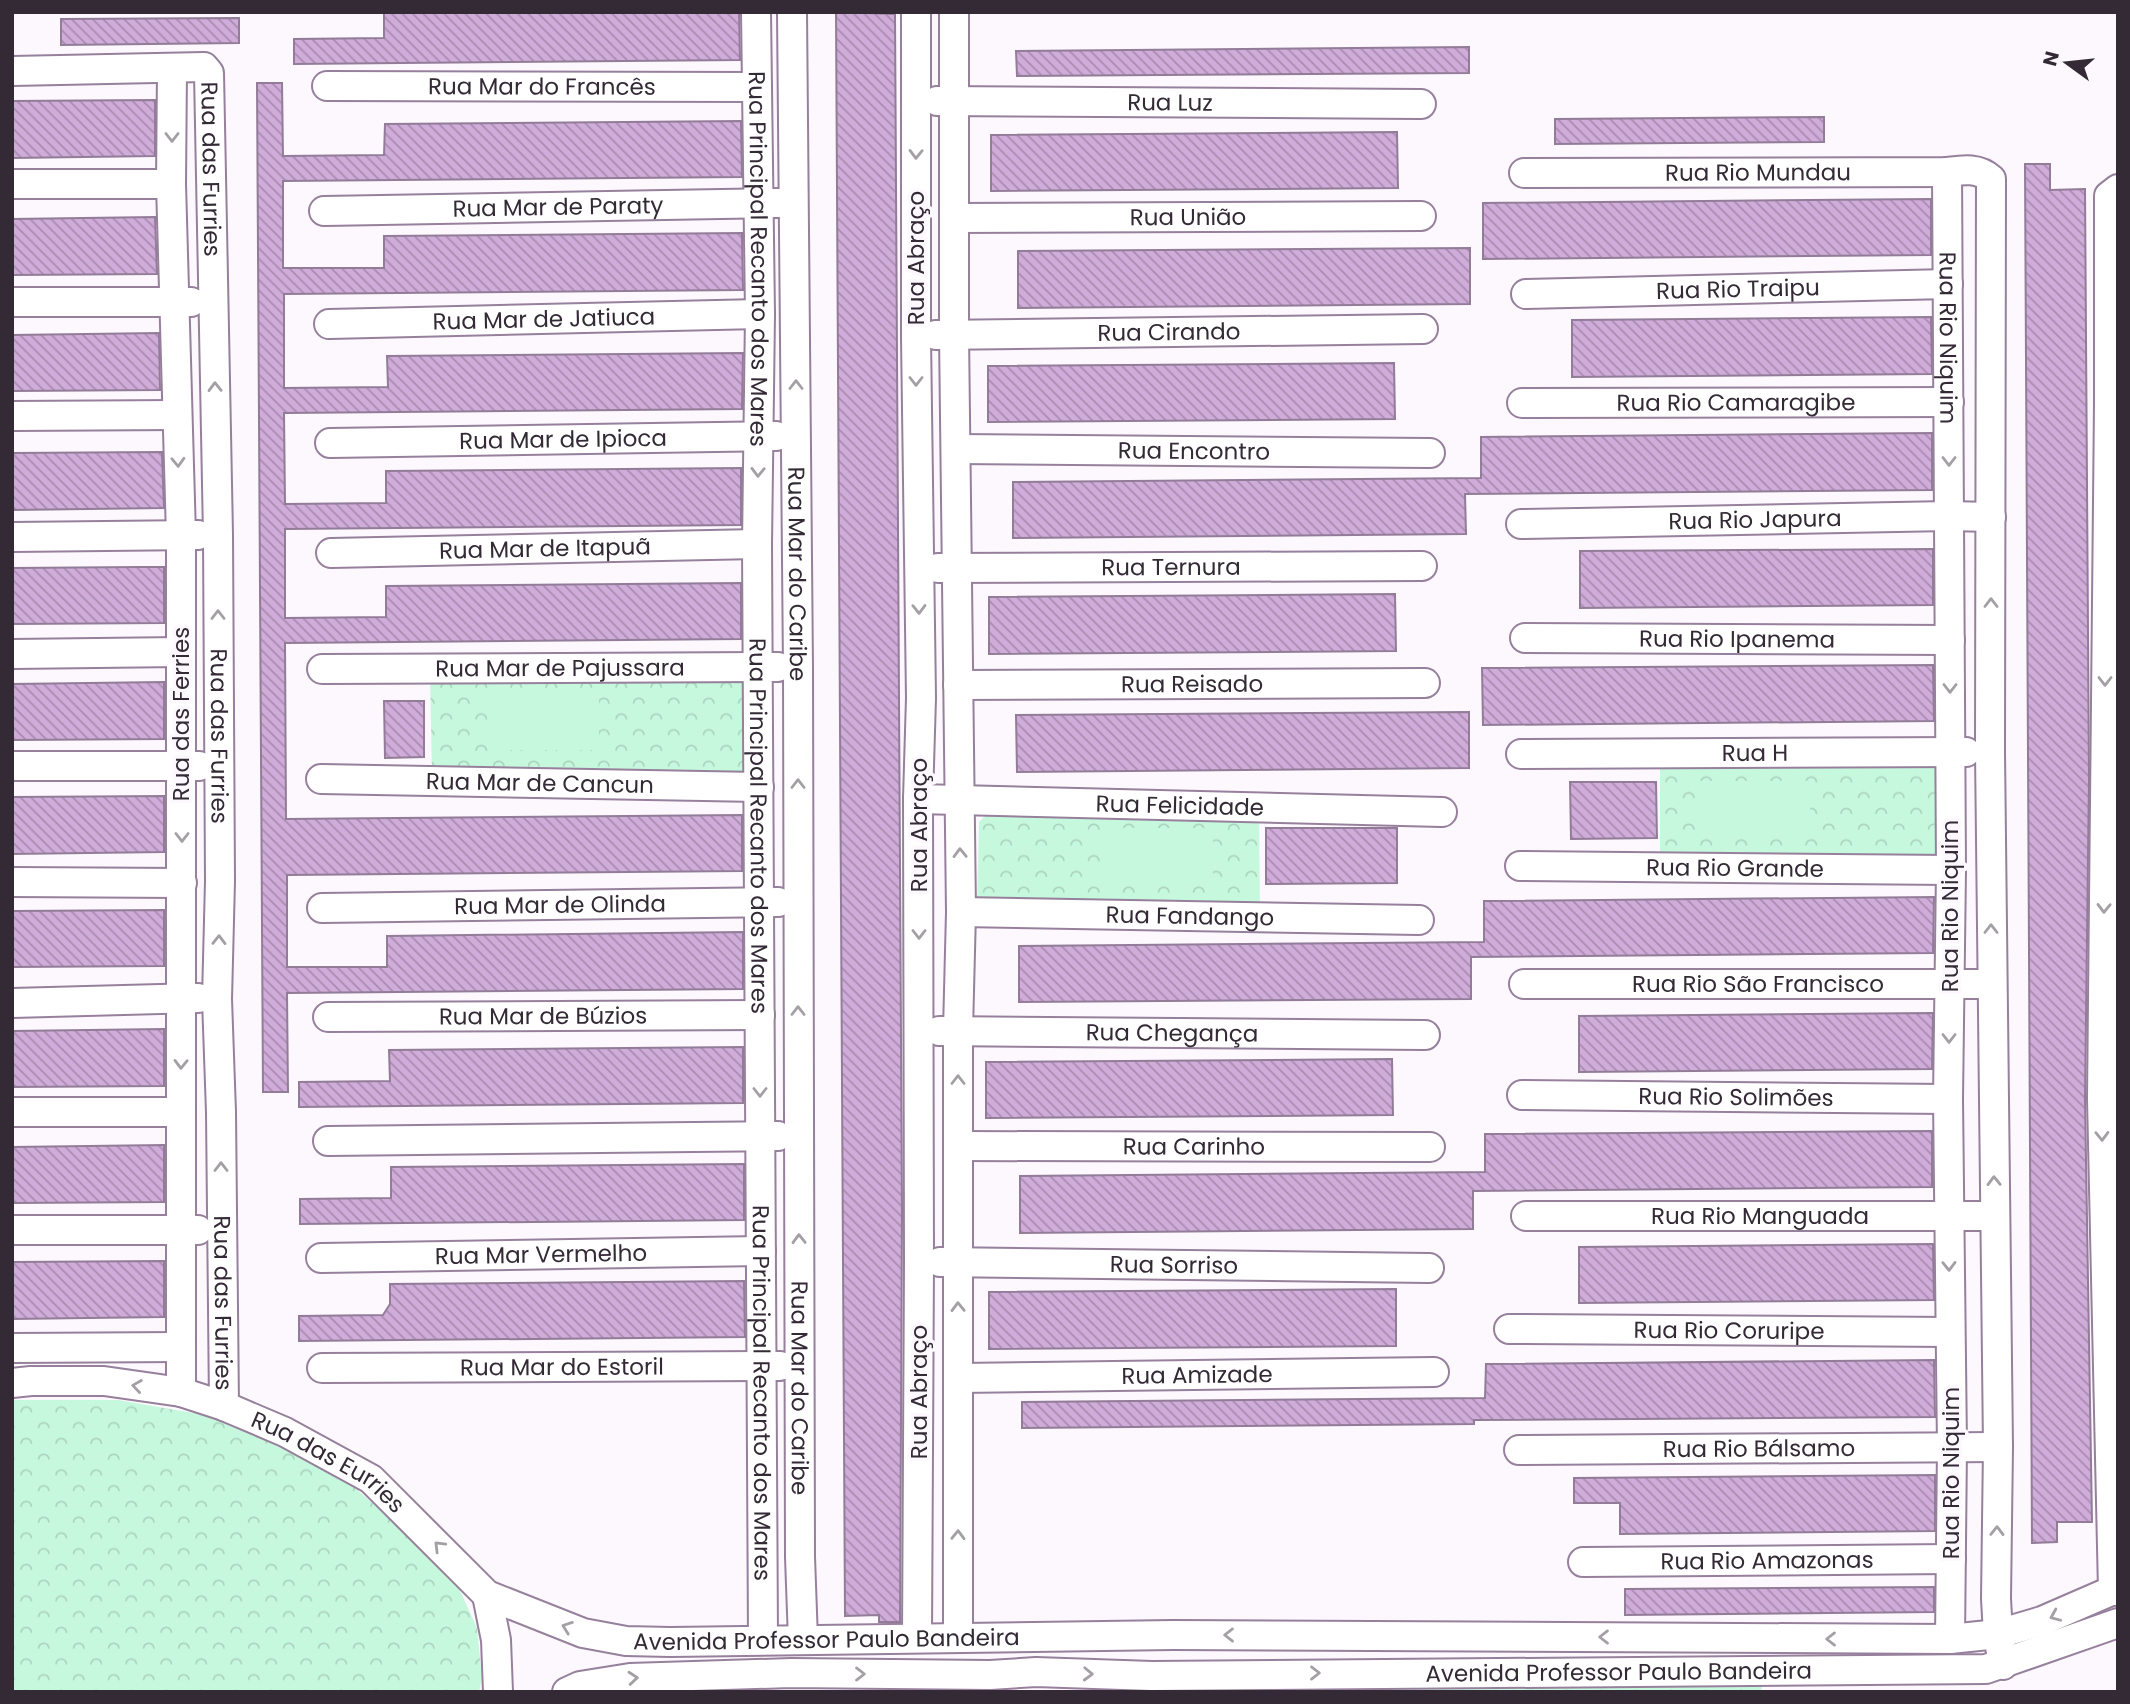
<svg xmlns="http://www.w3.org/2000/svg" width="2130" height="1704" viewBox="0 0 2130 1704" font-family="Poppins,sans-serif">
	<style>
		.forest { fill: url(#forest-crowns) }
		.pitch { fill: #c6f8dd }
		.building { fill: url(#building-back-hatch); stroke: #927c98; stroke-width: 2 }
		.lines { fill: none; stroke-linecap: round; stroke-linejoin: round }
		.minor-casing { stroke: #96809c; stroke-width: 32 }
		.minor { stroke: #fff; stroke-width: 28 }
		.oneway { stroke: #a39fa4 }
		.labels { text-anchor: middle; stroke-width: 7; stroke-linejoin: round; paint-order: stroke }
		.street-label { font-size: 23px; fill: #332a35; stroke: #fcf8fe }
	</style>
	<defs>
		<pattern id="forest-crowns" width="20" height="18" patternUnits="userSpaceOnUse" patternTransform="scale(1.75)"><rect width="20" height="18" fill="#c6f8dd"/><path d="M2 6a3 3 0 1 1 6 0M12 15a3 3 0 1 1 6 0" fill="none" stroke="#abd5be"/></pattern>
		<pattern id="building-back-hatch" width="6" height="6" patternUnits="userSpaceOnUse" patternTransform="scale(1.75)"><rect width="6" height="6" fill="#cfacd9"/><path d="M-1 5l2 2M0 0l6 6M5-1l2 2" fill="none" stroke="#a98cb1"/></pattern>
	</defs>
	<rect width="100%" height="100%" fill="#fcf8fe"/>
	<g class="forest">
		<path d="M430,678L747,679L745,774H432Z"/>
		<path d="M1660,761L1937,765L1940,853L1933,860L1660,856Z"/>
		<path d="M985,816H1259L1260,911L977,906L979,822Z"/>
		<path d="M12,1400H118L205,1415L274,1438L355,1488L421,1545L456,1582L477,1628L482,1678L479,1692H12Z"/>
		<path d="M1763,1682L1761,1692L1199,1691L1205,1686Z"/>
	</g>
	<g class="pitch">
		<rect x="489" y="695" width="110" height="55"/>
		<rect x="1700" y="781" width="110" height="55"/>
		<path d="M1103,828H1213V884H1104Z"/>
	</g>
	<g class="building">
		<path d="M384,12H739L740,60L294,64V39L384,38Z"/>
		<path d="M836,12L895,14L902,1211L900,1622H879V1615L845,1616Z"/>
		<path d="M239,18V43L61,45V19Z"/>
		<path d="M1469,47V73L1017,76L1016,51Z"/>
		<path d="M257,83H282L283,156L384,155L385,124L741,121L742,177L283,181V268H384V236L742,233L743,290L284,294V388L388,387L387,356L743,353L742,409L284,413L285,504L386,503V471L741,468V525L285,529V618L386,617V586L741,583V639L285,643L286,819L742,815V871L287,875V967H387V936L743,932V989L287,993L288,1092H263Z"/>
		<path d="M155,100V156L12,158V101Z"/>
		<path d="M1824,117V142L1555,144V119Z"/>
		<path d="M1397,132L1398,188L991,191V135Z"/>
		<path d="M2025,164H2050V190L2085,189L2089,780L2085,1099L2092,1522H2057V1542L2032,1543Z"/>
		<path d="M1931,199V255L1483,259V203Z"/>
		<path d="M155,217L157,274L12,275V219Z"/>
		<path d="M1470,248V304L1018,308V251Z"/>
		<path d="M1931,317L1932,374L1572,377V320Z"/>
		<path d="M159,333L160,390L12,391V335Z"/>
		<path d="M1394,363L1395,419L988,422V366Z"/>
		<path d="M1932,433V490L1465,494L1466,534L1013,538V482L1481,478V437Z"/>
		<path d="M162,452L164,508L12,510V453Z"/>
		<path d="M1933,549V605L1580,608V551Z"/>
		<path d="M140,567H164V623L12,624V568Z"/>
		<path d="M1395,594L1396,651L989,654V597Z"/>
		<path d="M1933,665L1934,721L1483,725L1482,668Z"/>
		<path d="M164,682V739L12,740V684Z"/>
		<path d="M384,701H424V757L385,758Z"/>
		<path d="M1469,712V768L1017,772L1016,715Z"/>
		<path d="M1570,782H1656L1657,838L1571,839Z"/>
		<path d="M164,796V852L12,854V797Z"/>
		<path d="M1266,828H1397V883L1266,884Z"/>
		<path d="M1934,897L1933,953L1471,957V999L1019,1002V946L1484,942V901Z"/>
		<path d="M164,910V966L12,967V911Z"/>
		<path d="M1933,1013L1932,1069L1579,1072V1016Z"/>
		<path d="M164,1029V1086L12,1087V1031Z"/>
		<path d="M743,1047V1103L299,1107V1082L390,1081L389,1050Z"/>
		<path d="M1392,1059L1393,1115L986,1118V1062Z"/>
		<path d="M1932,1131V1187L1473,1191V1229L1020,1233V1176L1485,1172V1134Z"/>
		<path d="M164,1145V1202L12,1203V1147Z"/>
		<path d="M744,1164V1220L300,1224V1199L391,1198V1167Z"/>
		<path d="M1933,1244L1934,1300L1579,1303V1247Z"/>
		<path d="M164,1261V1317L12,1319V1262Z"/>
		<path d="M744,1281L745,1337L299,1341V1316L383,1315L390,1304V1284Z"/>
		<path d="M1396,1289V1346L989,1349V1292Z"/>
		<path d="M1934,1360L1935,1417L1474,1420V1424L1022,1428V1402L1485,1398L1486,1364Z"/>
		<path d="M1935,1475V1531L1620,1534V1503H1574V1478Z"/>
		<path d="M1934,1587V1612L1625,1615V1589Z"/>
	</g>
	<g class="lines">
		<defs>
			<g id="minor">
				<path id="s1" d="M756,12L760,314L757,544L763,1640"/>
				<path id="s2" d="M792,12L798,668L800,1557L803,1640"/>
				<path d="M916,12V337L921,698L918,799L919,1262L917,1637"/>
				<path d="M954,12V334L961,912L958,1031V1637"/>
				<path d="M172,69L171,184L181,536V1392"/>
				<path id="s3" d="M12,71L204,67L209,73L218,535L220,881L217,999L221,1112L224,1406"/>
				<path id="s4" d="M327,86L757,87"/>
				<path id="s5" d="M937,101L1421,104"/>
				<path id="s6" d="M1947,172L1951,870L1948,1099L1952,1447L1950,1639"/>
				<path id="s7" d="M1524,173L1947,172C1962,170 1978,167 1991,179L1990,752L1998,1447L1996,1599L1998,1634L2003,1665"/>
				<path d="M12,184H171"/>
				<path id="s8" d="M324,211L778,203"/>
				<path id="s9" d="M955,218L1421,216"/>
				<path id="s10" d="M1526,294L1948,284"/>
				<path d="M12,302H191"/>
				<path id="s11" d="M329,324L760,314"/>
				<path id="s12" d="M936,335L1423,329"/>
				<path id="s13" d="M1522,403L1949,402"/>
				<path d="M12,416L177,415"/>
				<path id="s14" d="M330,443L776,436"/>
				<path id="s15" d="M956,449L1430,453"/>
				<path id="s16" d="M1521,524L1949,516L1991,517"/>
				<path d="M12,537L198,535"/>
				<path id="s17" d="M331,553L757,544"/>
				<path id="s18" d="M938,568L1422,566"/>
				<path id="s19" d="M1525,638L1950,640"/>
				<path d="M12,654L181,652"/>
				<path id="s20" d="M322,669L778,667"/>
				<path id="s21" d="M958,685L1425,683"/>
				<path id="s22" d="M1521,754L1966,752"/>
				<path d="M12,766H199"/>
				<path id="s23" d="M321,779L759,787"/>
				<path id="s24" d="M918,799L1442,812"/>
				<path id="s25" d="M1520,866L1951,870"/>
				<path d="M12,882L182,883"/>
				<path id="s26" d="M322,908L778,902"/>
				<path id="s27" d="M961,912L1419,920"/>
				<path id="s28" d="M1524,984H1992"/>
				<path d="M12,1003L198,998"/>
				<path id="s29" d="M328,1017L760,1015"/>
				<path id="s30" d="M939,1031L1425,1035"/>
				<path id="s31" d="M1522,1095L1948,1099"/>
				<path d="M12,1112H180"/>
				<path d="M328,1141L778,1136"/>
				<path id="s32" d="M958,1146L1430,1147"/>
				<path id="s33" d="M1526,1216H1994"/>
				<path d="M12,1230H198"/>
				<path id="s34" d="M321,1258L761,1251"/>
				<path id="s35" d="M940,1262L1429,1268"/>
				<path id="s36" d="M1509,1329L1950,1332"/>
				<path d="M12,1348L181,1347"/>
				<path id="s37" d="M322,1368L780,1366"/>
				<path id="s38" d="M959,1378L1434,1372"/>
				<path id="s39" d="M12,1383L31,1381H104L181,1392L224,1406L285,1432L371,1479L487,1595L583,1633L626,1641L670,1642L1173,1635L1950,1639L1998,1634L2042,1621L2118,1588"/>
				<path id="s40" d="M1519,1450L1998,1447"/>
				<path id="s41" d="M1583,1562L1951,1559"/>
				<path d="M2113,1591L2102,1099L2109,404V196L2118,189"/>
				<path d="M487,1595L496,1640L498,1692"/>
				<path id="s42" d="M567,1692L580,1686L630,1678L791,1673L990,1675L1036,1672L1152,1676L1986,1669L2118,1623"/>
			</g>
		</defs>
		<use href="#minor" class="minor-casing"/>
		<use href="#minor" class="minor"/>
	</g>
	<defs><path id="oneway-chevron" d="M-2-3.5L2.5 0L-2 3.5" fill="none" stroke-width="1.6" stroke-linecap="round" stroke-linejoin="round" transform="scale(1.75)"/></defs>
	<g class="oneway">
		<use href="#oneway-chevron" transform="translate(172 137) rotate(90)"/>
		<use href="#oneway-chevron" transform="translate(916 154) rotate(91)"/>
		<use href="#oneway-chevron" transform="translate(916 381) rotate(90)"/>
		<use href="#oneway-chevron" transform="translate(796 385) rotate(-90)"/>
		<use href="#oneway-chevron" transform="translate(215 387) rotate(-91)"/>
		<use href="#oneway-chevron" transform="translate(1949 461) rotate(90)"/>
		<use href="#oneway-chevron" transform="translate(178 462) rotate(88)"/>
		<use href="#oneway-chevron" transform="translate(758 472) rotate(91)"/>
		<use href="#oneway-chevron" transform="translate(1991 603) rotate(-90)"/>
		<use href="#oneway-chevron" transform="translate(919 609) rotate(89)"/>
		<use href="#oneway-chevron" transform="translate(218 615) rotate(-90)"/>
		<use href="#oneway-chevron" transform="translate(2105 681) rotate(90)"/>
		<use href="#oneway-chevron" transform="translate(1950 688) rotate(90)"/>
		<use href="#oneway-chevron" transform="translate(798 784) rotate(-90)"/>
		<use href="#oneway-chevron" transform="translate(182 837) rotate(90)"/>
		<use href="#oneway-chevron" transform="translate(960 853) rotate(-91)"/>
		<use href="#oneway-chevron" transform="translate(2104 908) rotate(91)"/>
		<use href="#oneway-chevron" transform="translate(1991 929) rotate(-90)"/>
		<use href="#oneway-chevron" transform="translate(919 934) rotate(90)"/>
		<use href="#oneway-chevron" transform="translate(219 940) rotate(-89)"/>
		<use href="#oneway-chevron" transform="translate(798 1011) rotate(-90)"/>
		<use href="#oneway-chevron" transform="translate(1949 1038) rotate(90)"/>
		<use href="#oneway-chevron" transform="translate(181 1064) rotate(91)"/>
		<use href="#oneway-chevron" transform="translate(958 1080) rotate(-90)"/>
		<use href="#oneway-chevron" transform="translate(760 1092) rotate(90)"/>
		<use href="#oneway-chevron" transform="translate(2102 1136) rotate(89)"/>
		<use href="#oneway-chevron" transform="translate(221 1167) rotate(-90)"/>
		<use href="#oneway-chevron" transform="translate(1994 1181) rotate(-91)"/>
		<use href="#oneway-chevron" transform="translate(799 1239) rotate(-91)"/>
		<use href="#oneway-chevron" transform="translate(1949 1266) rotate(89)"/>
		<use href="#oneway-chevron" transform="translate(958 1307) rotate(-91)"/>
		<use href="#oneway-chevron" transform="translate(137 1386) rotate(-172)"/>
		<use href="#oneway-chevron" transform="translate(1997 1531) rotate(-89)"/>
		<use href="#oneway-chevron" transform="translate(958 1535) rotate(-89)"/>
		<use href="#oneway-chevron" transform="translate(439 1546) rotate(-135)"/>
		<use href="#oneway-chevron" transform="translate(2055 1616) rotate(157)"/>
		<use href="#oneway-chevron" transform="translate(567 1627) rotate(-160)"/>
		<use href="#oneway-chevron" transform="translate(1229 1635) rotate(-180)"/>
		<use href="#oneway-chevron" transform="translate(1604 1637) rotate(-180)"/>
		<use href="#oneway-chevron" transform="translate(1831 1639) rotate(-180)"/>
		<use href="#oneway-chevron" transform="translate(1315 1673)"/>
		<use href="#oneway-chevron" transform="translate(860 1674)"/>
		<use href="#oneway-chevron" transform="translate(1088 1674) rotate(2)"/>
		<use href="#oneway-chevron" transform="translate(633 1678) rotate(-5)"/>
	</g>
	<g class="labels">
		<g class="street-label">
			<text dy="8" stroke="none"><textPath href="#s4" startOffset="215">Rua Mar do Francês</textPath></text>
			<text dy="8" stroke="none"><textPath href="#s5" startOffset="233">Rua Luz</textPath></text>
			<text dy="8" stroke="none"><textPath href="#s3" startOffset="296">Rua das Furries</textPath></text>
			<text dy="8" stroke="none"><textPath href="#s7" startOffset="234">Rua Rio Mundau</textPath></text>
			<text dy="8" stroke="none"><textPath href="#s8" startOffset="234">Rua Mar de Paraty</textPath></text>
			<text dy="8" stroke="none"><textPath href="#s9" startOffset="233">Rua União</textPath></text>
			<text transform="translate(916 258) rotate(-90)" y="8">Rua Abraço</text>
			<text dy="8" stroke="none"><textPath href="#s1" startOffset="247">Rua Principal Recanto dos Mares</textPath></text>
			<text dy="8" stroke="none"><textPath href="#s10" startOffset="212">Rua Rio Traipu</textPath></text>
			<text dy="8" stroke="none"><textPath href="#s11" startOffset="215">Rua Mar de Jatiuca</textPath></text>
			<text dy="8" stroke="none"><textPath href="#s12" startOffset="233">Rua Cirando</textPath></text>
			<text dy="8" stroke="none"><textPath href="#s6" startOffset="166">Rua Rio Niquim</textPath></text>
			<text dy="8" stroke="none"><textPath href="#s13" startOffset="214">Rua Rio Camaragibe</textPath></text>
			<text dy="8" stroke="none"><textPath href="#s14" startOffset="233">Rua Mar de Ipioca</textPath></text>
			<text dy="8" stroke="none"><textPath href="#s15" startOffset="238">Rua Encontro</textPath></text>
			<text dy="8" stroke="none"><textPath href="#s16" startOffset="234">Rua Rio Japura</textPath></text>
			<text dy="8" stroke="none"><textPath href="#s17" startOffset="214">Rua Mar de Itapuã</textPath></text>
			<text dy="8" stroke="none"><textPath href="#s18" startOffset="233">Rua Ternura</textPath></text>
			<text dy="8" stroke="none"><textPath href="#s2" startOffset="562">Rua Mar do Caribe</textPath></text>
			<text dy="8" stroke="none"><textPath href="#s19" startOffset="212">Rua Rio Ipanema</textPath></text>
			<text dy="8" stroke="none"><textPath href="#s20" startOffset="238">Rua Mar de Pajussara</textPath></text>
			<text dy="8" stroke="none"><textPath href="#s21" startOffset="234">Rua Reisado</textPath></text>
			<text transform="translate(181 714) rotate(-90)" y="8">Rua das Ferries</text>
			<text dy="8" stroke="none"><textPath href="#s3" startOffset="863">Rua das Furries</textPath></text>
			<text dy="8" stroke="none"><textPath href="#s22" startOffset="234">Rua H</textPath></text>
			<text dy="8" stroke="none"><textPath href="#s23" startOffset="219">Rua Mar de Cancun</textPath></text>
			<text dy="8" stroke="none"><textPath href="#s24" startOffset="262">Rua Felicidade</textPath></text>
			<text transform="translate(919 825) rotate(-90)" y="8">Rua Abraço</text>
			<text dy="8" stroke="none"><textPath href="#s1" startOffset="814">Rua Principal Recanto dos Mares</textPath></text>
			<text dy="8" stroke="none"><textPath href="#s25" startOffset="215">Rua Rio Grande</textPath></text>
			<text dy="8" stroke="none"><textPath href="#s26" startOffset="238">Rua Mar de Olinda</textPath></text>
			<text transform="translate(1950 906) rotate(-90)" y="8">Rua Rio Niquim</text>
			<text dy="8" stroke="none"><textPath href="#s27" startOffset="229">Rua Fandango</textPath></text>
			<text dy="8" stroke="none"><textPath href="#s28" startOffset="234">Rua Rio São Francisco</textPath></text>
			<text dy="8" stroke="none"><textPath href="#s29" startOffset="215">Rua Mar de Búzios</textPath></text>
			<text dy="8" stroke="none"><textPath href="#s30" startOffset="233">Rua Chegança</textPath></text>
			<text dy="8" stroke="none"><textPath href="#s31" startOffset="214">Rua Rio Solimões</textPath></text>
			<text dy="8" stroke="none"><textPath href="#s32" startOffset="236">Rua Carinho</textPath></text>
			<text dy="8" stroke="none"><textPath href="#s33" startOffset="234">Rua Rio Manguada</textPath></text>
			<text dy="8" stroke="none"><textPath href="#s34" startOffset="220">Rua Mar Vermelho</textPath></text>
			<text dy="8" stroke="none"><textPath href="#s35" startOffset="234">Rua Sorriso</textPath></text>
			<text dy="8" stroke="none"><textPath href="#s3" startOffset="1430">Rua das Furries</textPath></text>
			<text dy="8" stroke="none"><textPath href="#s36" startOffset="220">Rua Rio Coruripe</textPath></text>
			<text dy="8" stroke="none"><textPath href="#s37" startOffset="240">Rua Mar do Estoril</textPath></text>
			<text dy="8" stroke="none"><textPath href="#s38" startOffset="238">Rua Amizade</textPath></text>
			<text dy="8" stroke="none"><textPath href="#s2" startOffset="1376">Rua Mar do Caribe</textPath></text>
			<text transform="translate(919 1392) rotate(-90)" y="8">Rua Abraço</text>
			<text dy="8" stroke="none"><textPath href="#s1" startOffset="1381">Rua Principal Recanto dos Mares</textPath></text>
			<text dy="8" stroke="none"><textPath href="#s40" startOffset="240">Rua Rio Bálsamo</textPath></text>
			<text dy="8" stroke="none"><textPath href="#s39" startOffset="334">Rua das Eurries</textPath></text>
			<text transform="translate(1951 1473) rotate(-90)" y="8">Rua Rio Niquim</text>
			<text dy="8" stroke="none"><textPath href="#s41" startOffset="184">Rua Rio Amazonas</textPath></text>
			<text dy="8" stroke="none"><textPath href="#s39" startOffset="891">Avenida Professor Paulo Bandeira</textPath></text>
			<text dy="8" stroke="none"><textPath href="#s42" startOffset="1054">Avenida Professor Paulo Bandeira</textPath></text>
		</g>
	</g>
	<rect width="2130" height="1704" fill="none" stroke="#332a35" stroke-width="28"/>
	<g transform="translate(2067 63) rotate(285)" stroke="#fcf8fe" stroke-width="5" paint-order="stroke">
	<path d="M0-5L12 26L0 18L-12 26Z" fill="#332a35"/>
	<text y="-10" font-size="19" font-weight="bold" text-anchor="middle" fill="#332a35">N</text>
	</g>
</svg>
